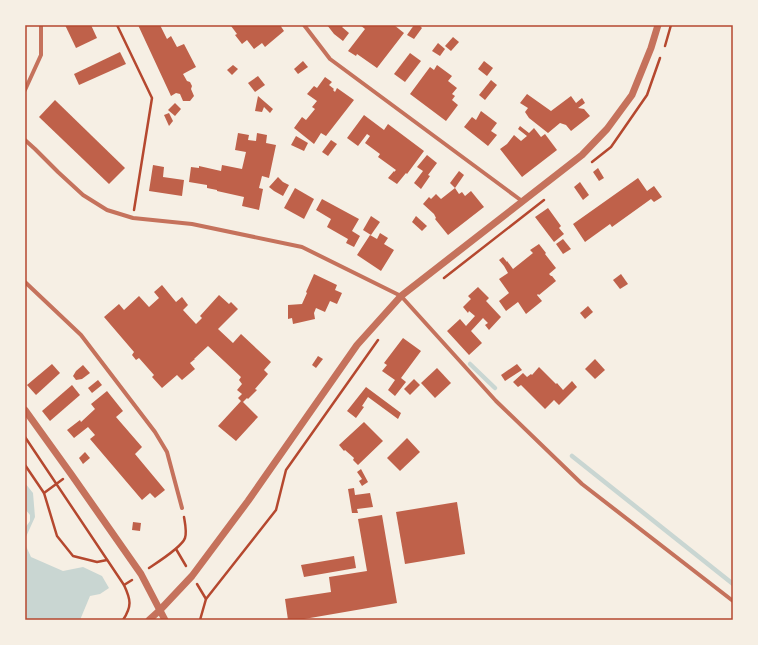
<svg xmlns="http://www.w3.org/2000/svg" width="758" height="645" viewBox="0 0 758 645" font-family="'Archivo Narrow',sans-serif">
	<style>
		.water { fill: #c9d6d2 }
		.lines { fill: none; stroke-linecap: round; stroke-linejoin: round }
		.stream { stroke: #c9d6d2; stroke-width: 4.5 }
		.building { fill: #bf614a }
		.path { stroke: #b5482f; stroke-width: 2.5 }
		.minor { stroke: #c5725c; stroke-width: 4 }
		.tertiary { stroke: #c5725c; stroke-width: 7 }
		.neatline { fill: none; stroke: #b5482f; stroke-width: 1.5 }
	</style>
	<rect width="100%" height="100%" fill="#f6efe4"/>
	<g class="water">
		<path d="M25,483L33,493L35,517L25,539V528L30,521V515L25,509Z"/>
		<path d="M25,544L31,557L63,571L83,567L102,576L109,588L100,594L90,596L80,620H25Z"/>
	</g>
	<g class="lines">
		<g class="stream">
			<path d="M470,364L495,388"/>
			<path d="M572,456L733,584"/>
		</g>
	</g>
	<g class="building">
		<path d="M65,25H91L97,38L76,48Z"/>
		<path d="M138,25H160L167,39L171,36L177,47L184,44L196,67L183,74L187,81L190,82L192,86L191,89L194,96L190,101H183L180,94L176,93L171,96Z"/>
		<path d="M232,25H280L284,31L265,47L262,43L254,49L247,40L242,44L235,35L237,34L231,26Z"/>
		<path d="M327,25H344L342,27L349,33L343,41L334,34Z"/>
		<path d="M360,25H394L404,33L377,68L357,54L356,56L348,51L365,29Z"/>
		<path d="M414,25H419L422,28L414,39L407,35Z"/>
		<path d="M453,37L459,42L451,51L445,46Z"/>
		<path d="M438,43L445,49L440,56L432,51Z"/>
		<path d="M120,52L126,64L79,85L74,74Z"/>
		<path d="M410,53L421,61L405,82L394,74Z"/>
		<path d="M303,61L308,67L298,74L294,69Z"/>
		<path d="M484,61L493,68L487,76L478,69Z"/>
		<path d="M233,65L238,69L232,75L227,70Z"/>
		<path d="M437,65L452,76L448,81L457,88L452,94L455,96L452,100L458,105L446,121L410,94L430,67L434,70Z"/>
		<path d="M258,76L265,85L255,92L248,83Z"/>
		<path d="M325,77L332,82L329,85L334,89L333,90L335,92L337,88L354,100L326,136L321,133L314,144L294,128L302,117L306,120L315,109L312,107L317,101L307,94L314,86L317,88Z"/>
		<path d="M491,80L497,85L485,100L479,95Z"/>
		<path d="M527,94L551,111L571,96L576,103L582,98L585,103L578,108L584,109L590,116L571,131L566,125L560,123L548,133L529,118L525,112L528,108L520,103Z"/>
		<path d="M258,96L273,109L270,113L264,107L262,112L255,111Z"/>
		<path d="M55,100L125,168L109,184L39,117Z"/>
		<path d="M175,103L181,109L175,116L168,110Z"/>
		<path d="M481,111L497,123L491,131L497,135L488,146L464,127L472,117L476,120Z"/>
		<path d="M169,113L173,121L169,126L164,115Z"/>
		<path d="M364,115L384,130L388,124L424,151L407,174L406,173L397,184L388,178L394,171V172L396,170L378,157L380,154L365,143L370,136L367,134L358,146L347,138Z"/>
		<path d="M520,126L529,133L534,128L541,137L545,134L557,150L522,177L500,149L507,144L514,135L521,141L527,136L518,129Z"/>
		<path d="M238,133L249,135L248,140L256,141L257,133L267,135L266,143L276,145L269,178L262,176L259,188L263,189L259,210L242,206L244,197L217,191V190L207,188V185L189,182L191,167L199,168V166L221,171L222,165L242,169L246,152L235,150Z"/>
		<path d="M296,136L308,143L304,151L291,145Z"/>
		<path d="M331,140L337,144L328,156L322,152Z"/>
		<path d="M427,155L437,163L428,175L430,176L421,189L414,183L423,171L417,167Z"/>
		<path d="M153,165L164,167L163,177L184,180L182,196L149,191Z"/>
		<path d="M598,168L604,178L599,181L593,172Z"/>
		<path d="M459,171L464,175L455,188L450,183Z"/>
		<path d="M278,177L283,182L289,185L283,196L274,191L269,187Z"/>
		<path d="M638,178L647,191L654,186L662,197L654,202L651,199L612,227L610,224L585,242L573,224Z"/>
		<path d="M580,182L589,195L583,200L574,187Z"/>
		<path d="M295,188L314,199L304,219L284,208Z"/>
		<path d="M455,188L459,194L462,192L465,196L471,191L484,207L448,235L435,219L436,218L434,214L423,204L429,197L431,199L436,194L441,199Z"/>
		<path d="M322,199L359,219L352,231L360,236L354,247L346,243L348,239L327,227L331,219L316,210Z"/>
		<path d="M548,208L561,226L559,228L564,234L554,242L535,217Z"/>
		<path d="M371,216L380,222L371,235L363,230Z"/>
		<path d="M416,216L427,226L422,231L412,222Z"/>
		<path d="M380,233L388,238L384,244L394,250L381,271L357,255L370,235L377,239Z"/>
		<path d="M563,239L571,249L563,254L556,244Z"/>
		<path d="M539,244L546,253L545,254L556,268L549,274L551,276H552L556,281L539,295L538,294L537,295L542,301L526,314L518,302L506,311L499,301L509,293L499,279L508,273L504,266L499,260L503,257L507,262V261L513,269L533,253L530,250Z"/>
		<path d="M314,274L337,285L335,290L342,293L337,304L330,301L325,312L316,308L314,313L315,319L293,324L292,318L288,319V305L302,304L307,293L306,292Z"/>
		<path d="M621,274L628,284L620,289L613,280Z"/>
		<path d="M162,285L176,302L182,297L188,305L183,310L196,324L202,318L200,316L219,295L229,304L231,302L238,309L218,329L233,343L241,334L271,362L264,370L268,374L255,389L257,390L248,399L247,398L243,402L258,417L236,441L218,426L241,401L238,398L242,394L237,390L242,384L239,380L241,377L208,346L194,359H195L190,363L195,369L182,380L177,375L162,388L152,377L154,375L139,358L136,360L132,355L134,352L104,317L119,304L124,310L139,296L149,307L159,298L154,292Z"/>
		<path d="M478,287L489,298L486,301L501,317L489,330L485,325L488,323L483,318L471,331L482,343L469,355L447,331L460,319L466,326L475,316L469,311L468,313L463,307L471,299L468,296Z"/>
		<path d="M588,306L593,312L585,319L580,313Z"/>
		<path d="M403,338L421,351L401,378L406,382L395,396L388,390L395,380L382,371L387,365L384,363Z"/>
		<path d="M318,356L323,359L316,368L312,365Z"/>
		<path d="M595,359L605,370L595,379L585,369Z"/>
		<path d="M52,364L60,373L36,395L27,385Z"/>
		<path d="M517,364L522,370L505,381L501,375Z"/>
		<path d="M83,365L90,373L82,379L76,380L73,376L76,371Z"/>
		<path d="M539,367L556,384L557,383L563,390L572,381L577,387L559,405L554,400L545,409L521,385L518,387L513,382L523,373L527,377L531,374L532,375Z"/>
		<path d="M437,368L451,383L435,398L421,383Z"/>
		<path d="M414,379L420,385L410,395L404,389Z"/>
		<path d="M98,380L102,385L92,393L88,388Z"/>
		<path d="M72,385L80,395L50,421L42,411Z"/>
		<path d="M366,387L401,413L398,419L368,397L362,406L364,407L356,418L347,411Z"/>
		<path d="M107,391L123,411L116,417L142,447L135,454L165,490L155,498L150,493L142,500L90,439L95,435L88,427L74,438L67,430L80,420L81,422L95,409L91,404Z"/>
		<path d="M364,422L383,441L358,465L353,460L354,458L345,450L344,451L339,445Z"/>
		<path d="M407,438L420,452L400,471L387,458Z"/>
		<path d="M85,452L90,458L83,464L79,458Z"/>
		<path d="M361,469L368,482L362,486L359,481L362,479L357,472Z"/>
		<path d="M354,488L355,495L370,493L373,507L357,509L358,513H352L348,489Z"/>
		<path d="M457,502L465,554L405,564L396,512Z"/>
		<path d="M382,515L397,603L310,618L304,619V620H288L285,599L331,592L329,577L367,571L358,519Z"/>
		<path d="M133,522L141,523L140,531L132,530Z"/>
		<path d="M354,556L356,568L304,577L301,565Z"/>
	</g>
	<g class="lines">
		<g class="path">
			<path d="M117,25L152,98L134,210"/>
			<path d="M665,46L671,25"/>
			<path d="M592,162L611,147L647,95L660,58"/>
			<path d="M444,278L544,200"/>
			<path d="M25,437L124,585C131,600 132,606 123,620"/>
			<path d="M25,465L44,493L57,536L73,556L97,562L107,560"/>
			<path d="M44,493L63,479"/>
			<path d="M176,549L186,566"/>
			<path d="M149,568C158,562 182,547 185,538C187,532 185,523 184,517"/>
			<path d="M197,584L206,599"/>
			<path d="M124,585L132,580"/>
			<path d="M200,620L206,599L276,510L286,470L378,340"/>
		</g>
		<g class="minor">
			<path d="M304,25L330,59L522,201"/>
			<path d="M25,90L41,55V25"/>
			<path d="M25,140L35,149L58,172L83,195L107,210L133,218L192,224L302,247L401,296L496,401L582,484L733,601"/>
			<path d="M25,282L81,335L155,432L167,452L182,508"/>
		</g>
		<g class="tertiary">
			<path d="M25,410L71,474L141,574L165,620"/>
			<path d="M149,620L160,610L192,576L248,501L357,345L401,296L582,155L607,129L632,95L651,48L658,25"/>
		</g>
	</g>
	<rect width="758" height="645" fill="none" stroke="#f6efe4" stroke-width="52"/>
	<rect x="26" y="26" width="706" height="593" class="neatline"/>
</svg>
